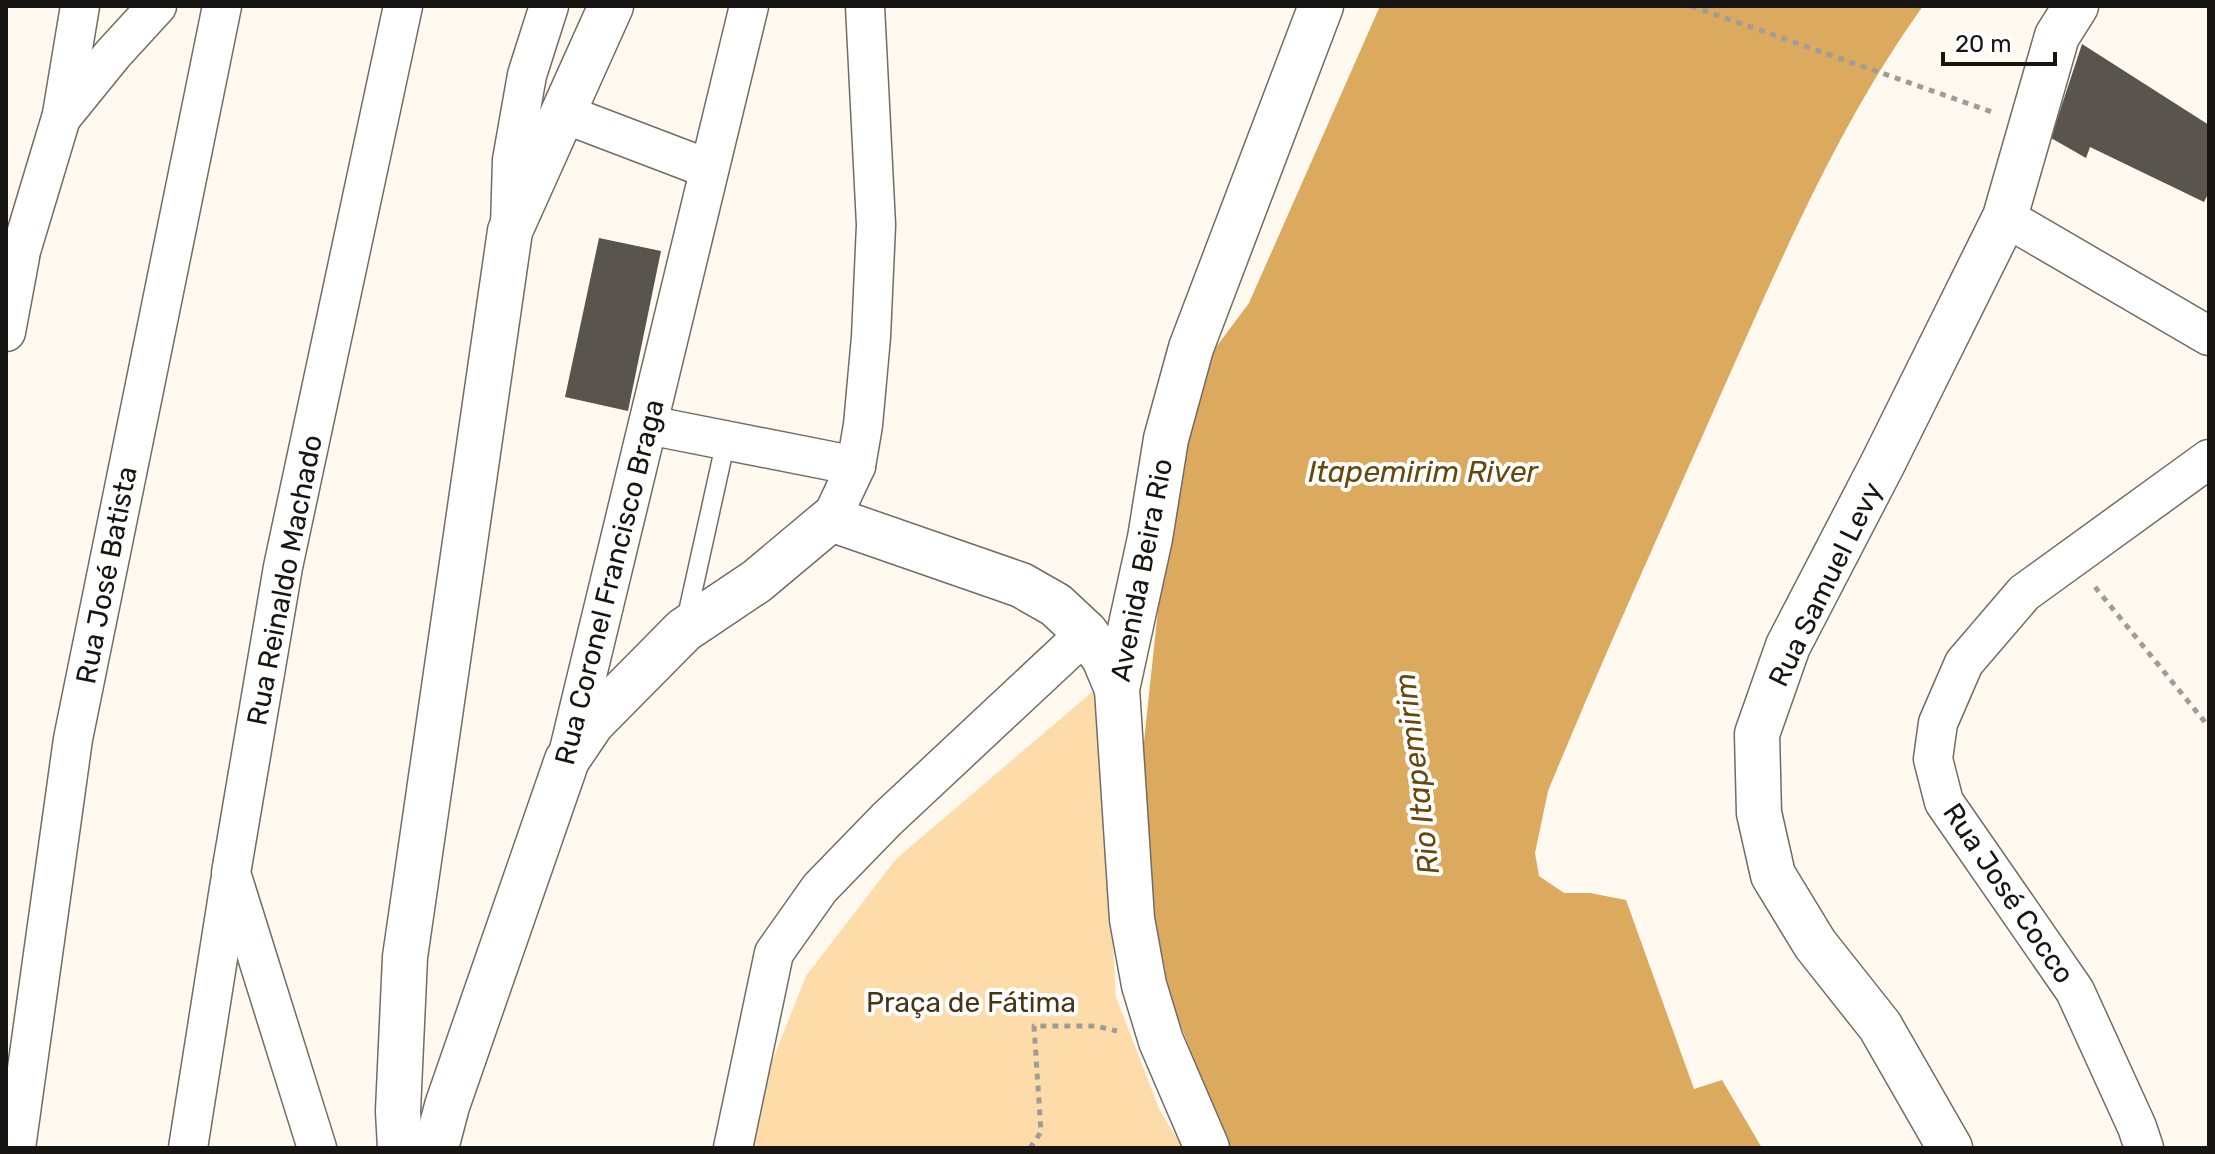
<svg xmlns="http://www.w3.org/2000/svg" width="2215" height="1154" viewBox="0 0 2215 1154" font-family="Rubik,sans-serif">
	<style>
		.green { fill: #fedcaa }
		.water { fill: #dbaa5f }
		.building { fill: #59544d }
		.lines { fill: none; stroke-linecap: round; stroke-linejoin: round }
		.service-casing { stroke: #716c65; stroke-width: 21 }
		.minor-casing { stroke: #716c65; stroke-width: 41 }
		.tertiary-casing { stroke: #716c65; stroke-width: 47 }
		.secondary-casing { stroke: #716c65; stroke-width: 47 }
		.path { stroke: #a19d96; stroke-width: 5; stroke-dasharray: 6 6; stroke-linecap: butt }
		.service { stroke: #fff; stroke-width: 18 }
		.minor { stroke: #fff; stroke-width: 38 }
		.tertiary { stroke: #fff; stroke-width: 44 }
		.secondary { stroke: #fff; stroke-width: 44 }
		.labels { text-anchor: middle; stroke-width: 8; stroke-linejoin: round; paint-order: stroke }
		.street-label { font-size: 28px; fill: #171512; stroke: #fff }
		.park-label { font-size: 28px; fill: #483413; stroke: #fff }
		.water-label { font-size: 30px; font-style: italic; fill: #68470b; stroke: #fff }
	</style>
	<rect width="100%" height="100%" fill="#fff9f0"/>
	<path class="green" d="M1098,687L1116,997L1160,1111L1183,1148H747L750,1117L806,976L896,859Z"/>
	<path class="water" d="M1380,6H1923C1836,127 1778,267 1717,403C1660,532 1602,660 1548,791L1535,853L1539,876L1564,893H1590L1626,900L1694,1089L1722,1080L1762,1148H1228L1172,1003L1154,931L1142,760L1168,516L1199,370L1249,303Z"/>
	<g class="building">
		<path d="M2082,44L2209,125V192L2204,202L2090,147L2086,158L2051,138Z"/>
		<path d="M599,238L661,251L628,411L565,397Z"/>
	</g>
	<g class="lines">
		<defs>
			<path id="service" d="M686,621L726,440"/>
			<g id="minor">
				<path d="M562,113L709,169"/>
				<path d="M62,114L80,6"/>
				<path d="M2005,217L2209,336"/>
				<path d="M510,226L512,160L527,75L549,6"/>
				<path d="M6,282L21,251L61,118L113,54L157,6"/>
				<path d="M6,332L20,257"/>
				<path d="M648,425L856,466"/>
				<path d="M831,519L856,466L863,425L871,337L876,225L865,6"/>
				<path d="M568,754L749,6"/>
				<path d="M16,1148L73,739L222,6"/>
				<path d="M188,1148L230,882"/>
				<path d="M317,1148L231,873L283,567L403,6"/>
				<path d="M733,1148L774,953L820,888L887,819L1086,633"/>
				<path d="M2144,1148L2137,1127L2075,991L1944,802L1933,759L1938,723L1964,663L2024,593L2209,459"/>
			</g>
			<path id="tertiary" d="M1950,1148L1880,1026L1815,944L1773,875L1759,813L1757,734L1788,646L1883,463L2005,217L2057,36L2076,6"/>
			<g id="secondary">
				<path d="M400,1148L398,1111L405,957L510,231L611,6"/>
				<path d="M436,1148L447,1106L567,760L592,723L684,630L757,581L831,519L1021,585L1056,605L1086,633L1104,658L1117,689"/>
				<path d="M1207,1148L1161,1041L1144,985L1132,919L1117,689L1150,538L1166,439L1191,348L1321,6"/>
			</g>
		</defs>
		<use href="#service" class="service-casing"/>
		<use href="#minor" class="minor-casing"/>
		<use href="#tertiary" class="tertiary-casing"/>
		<use href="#secondary" class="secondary-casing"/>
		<g class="path">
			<path d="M1691,6L1995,113"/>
			<path d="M2095,587L2209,727"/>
			<path d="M1030,1148L1041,1132L1034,1026H1095L1117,1031"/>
		</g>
		<use href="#service" class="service"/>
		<use href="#minor" class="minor"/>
		<use href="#tertiary" class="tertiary"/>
		<use href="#secondary" class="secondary"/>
	</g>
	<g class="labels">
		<g class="street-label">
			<text transform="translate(1141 570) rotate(-79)" y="10">Avenida Beira Rio</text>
			<text transform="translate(106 575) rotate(-79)" y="10">Rua José Batista</text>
			<text transform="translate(284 580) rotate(-79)" y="10">Rua Reinaldo Machado</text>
			<text transform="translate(609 582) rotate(-76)" y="10">Rua Coronel Francisco Braga</text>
			<text transform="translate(1825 584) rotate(-64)" y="10">Rua Samuel Levy</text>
			<text transform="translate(2009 893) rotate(56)" y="10">Rua José Cocco</text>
		</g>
		<g class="park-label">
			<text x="971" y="1012">Praça de Fátima</text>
		</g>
		<g class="water-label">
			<text x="1423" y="482">Itapemirim River</text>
			<text transform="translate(1417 774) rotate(-97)" y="10">Rio Itapemirim</text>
		</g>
	</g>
	<rect width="2215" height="1154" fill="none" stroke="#171512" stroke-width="16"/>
	<path d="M1943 52v12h112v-12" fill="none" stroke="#171512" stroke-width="4"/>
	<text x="1955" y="52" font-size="24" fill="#171512" stroke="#ffffff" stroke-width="6" paint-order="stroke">20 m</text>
</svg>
